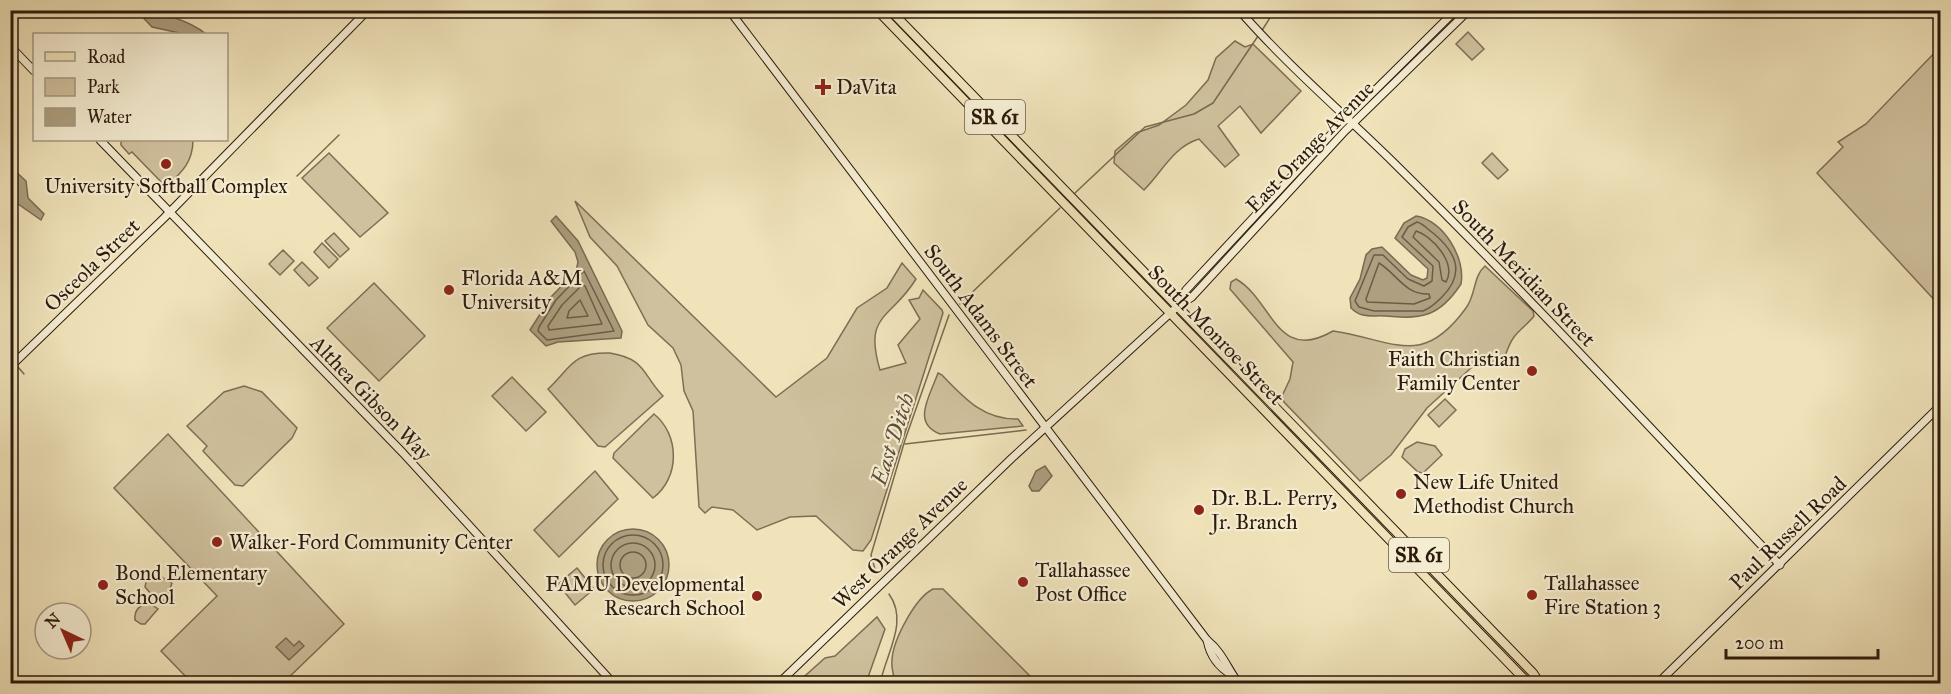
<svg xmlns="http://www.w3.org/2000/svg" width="1951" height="694" viewBox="0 0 1951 694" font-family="'IM FELL Great Primer',serif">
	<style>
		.green { fill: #cfc19d; stroke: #7e6e55; stroke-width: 1.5 }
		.water { fill: #ad9f7f; stroke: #796a51; stroke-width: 1.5 }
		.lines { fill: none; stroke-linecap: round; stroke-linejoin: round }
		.shore { stroke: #6c5c46; stroke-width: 1.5 }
		.stream { stroke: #796a51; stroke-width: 1.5 }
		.secondary-casing { stroke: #2c1a0d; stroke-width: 9 }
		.primary-casing { stroke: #2c1a0d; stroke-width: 10 }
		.secondary { stroke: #f5edd2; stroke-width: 7 }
		.primary { stroke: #f0e3ba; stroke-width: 8 }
		.poi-dot { fill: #8f2418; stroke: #f5edd2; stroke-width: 2 }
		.labels { text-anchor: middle; stroke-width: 4.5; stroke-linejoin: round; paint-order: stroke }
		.shield { fill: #f5edd2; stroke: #685948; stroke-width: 1.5 }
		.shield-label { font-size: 20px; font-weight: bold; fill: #2c1a0d }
		.poi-label { font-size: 21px; fill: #2c1a0d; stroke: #f5edd2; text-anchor: start }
		.street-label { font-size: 21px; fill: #2c1a0d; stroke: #f5edd2 }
		.water-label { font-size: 22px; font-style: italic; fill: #604f3b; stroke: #f5edd2 }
	</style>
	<rect width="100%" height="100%" fill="#f0e3ba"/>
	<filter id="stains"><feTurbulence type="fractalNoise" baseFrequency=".00333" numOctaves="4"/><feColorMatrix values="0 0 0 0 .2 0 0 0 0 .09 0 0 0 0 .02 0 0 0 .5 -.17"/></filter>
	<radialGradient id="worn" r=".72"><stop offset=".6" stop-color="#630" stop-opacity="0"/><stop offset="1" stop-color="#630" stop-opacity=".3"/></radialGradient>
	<g class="green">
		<path d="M1468,32L1484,49L1472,60L1456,44Z"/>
		<path d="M1235,41L1245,47L1253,44L1301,91L1261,133L1240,106L1218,126L1239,155L1225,167L1199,139C1173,147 1162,172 1144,190L1114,163L1115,151L1136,133L1159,125L1186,105L1208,80L1216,58Z"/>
		<path d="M1940,47V306L1817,173L1843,147L1838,142L1866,124Z"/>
		<path d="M121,140H193C193,162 182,172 166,187L132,152L129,154L121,145Z"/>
		<path d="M329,153L388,213L360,237L302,178Z"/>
		<path d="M1492,153L1508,170L1498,179L1482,163Z"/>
		<path d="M575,201L776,397L827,358L857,308L887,288L902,263L916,279C891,320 863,313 880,370L906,363L898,345L920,319L909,300L919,298L923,290L942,310L943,313L871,540L863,551L853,550L816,516L790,517L757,530L733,510L712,507L705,513L699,507L693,411L684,391L681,365L673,348L648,325L617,266L590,237Z"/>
		<path d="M334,233L349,249L340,257L325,241Z"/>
		<path d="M322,243L338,259L329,268L314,252Z"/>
		<path d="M283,250L294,261L280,275L269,264Z"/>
		<path d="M302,262L318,278L309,286L294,270Z"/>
		<path d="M1485,266L1533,311L1534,316C1528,324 1520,329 1514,337C1502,353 1510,369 1482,358L1427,408L1391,455L1360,481L1284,402L1282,396L1290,379L1293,362L1230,289L1231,282L1236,279C1273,300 1276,364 1333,331C1394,340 1422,369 1466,308C1476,295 1473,276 1485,266Z"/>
		<path d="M374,283L425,336L379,381L327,328Z"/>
		<path d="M610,353C646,359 642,374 663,396L605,447L598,446L548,389C571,368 571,352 610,353Z"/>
		<path d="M938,373L942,375C965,399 984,420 1018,419L1023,426L940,434C911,423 930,396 938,373Z"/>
		<path d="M512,377L546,412L526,431L492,396Z"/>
		<path d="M244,386L262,392L297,428L292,438L243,486L235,485L203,451L207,446L187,426L224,392Z"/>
		<path d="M1445,399L1456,410L1439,427L1428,415Z"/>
		<path d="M654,414C680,435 680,478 653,498L613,458L614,453Z"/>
		<path d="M168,434L344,624L283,683H192L161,651L217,596L114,488Z"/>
		<path d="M1417,442L1435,446L1442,455L1423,473L1418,472L1402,457L1405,449Z"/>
		<path d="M595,471L618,499L559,557L534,530Z"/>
		<path d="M577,568L594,589L575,605L558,584Z"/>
		<path d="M156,574L172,583L166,600L159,603L145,587L147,577Z"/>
		<path d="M933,589H943L1037,683H895C894,676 891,668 892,660C893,640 915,598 933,589Z"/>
		<path d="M149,603L158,609L145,624H141L135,620C134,610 139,605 149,603Z"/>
		<path d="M877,617L885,629L866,683H797L825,658L835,656Z"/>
	</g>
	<g class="water">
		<path d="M137,11C157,10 190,21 206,34H184L152,27Z"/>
		<path d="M13,169L26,181L28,198L44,214L41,220L11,199V170Z"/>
		<path d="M556,216L578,241L622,331L621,338L558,342L546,346L530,330L551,297L576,271L578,262L575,252L551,221Z"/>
		<path d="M1416,216C1443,220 1466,258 1461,284C1440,316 1422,320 1386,316C1371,315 1362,319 1351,308L1350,298L1360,279L1366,255L1372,249L1382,247L1411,275L1423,280L1427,278L1428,269L1395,238L1404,223Z"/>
		<path d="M1045,466L1052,476L1039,491H1032L1029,486L1036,471Z"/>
		<circle cx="633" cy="565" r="36"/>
		<path d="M286,638L294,646L299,641L304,646L289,660L276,647Z"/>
	</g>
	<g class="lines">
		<g class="shore">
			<path d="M1417,222C1424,224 1427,229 1433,233C1456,252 1466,273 1442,297C1436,303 1431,308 1423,311H1374L1359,307L1355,301L1374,255H1383L1408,279L1424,286L1432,281L1433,266L1402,237L1408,227Z"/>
			<path d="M1416,231C1432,236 1457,263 1446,282L1442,280L1439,262L1413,237Z"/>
			<path d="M1379,263C1397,274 1405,295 1429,294L1430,298L1414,304L1367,302L1366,299Z"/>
			<path d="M584,271L614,331L547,340L538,331L539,327L556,300Z"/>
			<path d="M582,285L585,286L602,324L549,330L548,326L562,305Z"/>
			<path d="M580,300L588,316L567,318L569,311Z"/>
			<circle cx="633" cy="565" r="30"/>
			<circle cx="633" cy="565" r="22"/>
			<circle cx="633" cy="565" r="13"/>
		</g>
		<g class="stream">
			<path d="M1261,32L1275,10"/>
			<path d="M297,176L339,135"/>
			<path d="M1075,193L1145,127L1194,114L1213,103L1258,36"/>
			<path d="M960,304L1060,208"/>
			<path d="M18,367L24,374"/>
			<path d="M905,444L1026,430"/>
			<path d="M876,573L871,555L905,440L949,315"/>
			<path d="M880,684C886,653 909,622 889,594"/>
		</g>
		<defs>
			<g id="secondary">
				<path d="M729,10L1207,640C1223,653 1227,668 1239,684"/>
				<path d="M1239,10C1287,65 1342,112 1394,163C1526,293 1652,430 1780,565"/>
				<path d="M10,46L34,71"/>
				<path d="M100,140L403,453L614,684"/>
				<path d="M1178,306L1186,290L1337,128L1456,10"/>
				<path d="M10,367L164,218L368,10"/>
				<path d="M1207,640C1210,656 1218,667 1232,675"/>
				<path d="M778,684L1012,458L1178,306L1192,297L1345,131L1469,10"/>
				<path d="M1657,684L1940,406"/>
			</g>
			<g id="primary">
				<path d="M877,10L1529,684"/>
				<path d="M890,10L1533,673L1540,684"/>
			</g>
		</defs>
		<use href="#secondary" class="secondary-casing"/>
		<use href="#primary" class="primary-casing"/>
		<use href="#secondary" class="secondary"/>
		<use href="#primary" class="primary"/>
	</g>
	<g class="poi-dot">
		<path d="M820 78h6v6h6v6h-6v6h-6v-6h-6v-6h6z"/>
		<circle cx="166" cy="164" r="6"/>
		<circle cx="449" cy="290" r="6"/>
		<circle cx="1532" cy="371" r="6"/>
		<circle cx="1401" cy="494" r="6"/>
		<circle cx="1199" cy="510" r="6"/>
		<circle cx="217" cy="542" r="6"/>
		<circle cx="1023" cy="582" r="6"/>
		<circle cx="103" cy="585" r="6"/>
		<circle cx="1532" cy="595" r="6"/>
		<circle cx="757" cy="596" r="6"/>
	</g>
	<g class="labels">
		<g class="shield">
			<rect x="965" y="100" width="60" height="34" rx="4.5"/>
			<rect x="1389" y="538" width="60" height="34" rx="4.5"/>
		</g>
		<g class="shield-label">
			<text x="995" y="124">SR 61</text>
			<text x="1419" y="562">SR 61</text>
		</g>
		<g class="poi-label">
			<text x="836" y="94">DaVita</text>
			<text x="166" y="193" text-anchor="middle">University Softball Complex</text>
			<text x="461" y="285">Florida A&amp;M<tspan x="461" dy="24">University</tspan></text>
			<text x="1520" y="366" text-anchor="end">Faith Christian<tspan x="1520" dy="24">Family Center</tspan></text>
			<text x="1413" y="489">New Life United<tspan x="1413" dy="24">Methodist Church</tspan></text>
			<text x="1211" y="505">Dr. B.L. Perry,<tspan x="1211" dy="24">Jr. Branch</tspan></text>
			<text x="229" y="549">Walker-Ford Community Center</text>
			<text x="1035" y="577">Tallahassee<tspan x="1035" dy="24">Post Office</tspan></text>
			<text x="115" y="580">Bond Elementary<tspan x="115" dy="24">School</tspan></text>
			<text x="1544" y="590">Tallahassee<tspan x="1544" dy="24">Fire Station 3</tspan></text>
			<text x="745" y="591" text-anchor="end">FAMU Developmental<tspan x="745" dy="24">Research School</tspan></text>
		</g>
		<g class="street-label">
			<text transform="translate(1310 147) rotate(-46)" y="7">East Orange Avenue</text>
			<text transform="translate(92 265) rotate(-44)" y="7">Osceola Street</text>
			<text transform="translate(1524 273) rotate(46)" y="7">South Meridian Street</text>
			<text transform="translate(981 316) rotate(53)" y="7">South Adams Street</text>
			<text transform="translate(1216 335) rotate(46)" y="7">South Monroe Street</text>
			<text transform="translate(371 398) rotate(46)" y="7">Althea Gibson Way</text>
			<text transform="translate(1788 533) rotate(-44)" y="7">Paul Russell Road</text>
			<text transform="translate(900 543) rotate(-44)" y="7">West Orange Avenue</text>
		</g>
		<g class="water-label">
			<text transform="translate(892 439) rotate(-72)" y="8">East Ditch</text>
		</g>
	</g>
	<rect width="1951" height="694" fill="none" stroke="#f0e3ba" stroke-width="36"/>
	<rect x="12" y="12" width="1927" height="670" fill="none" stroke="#2c1a0d" stroke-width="3"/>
	<rect x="18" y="18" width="1915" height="658" fill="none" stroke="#2c1a0d" stroke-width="1.5"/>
	<rect x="33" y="33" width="195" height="108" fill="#f5edd2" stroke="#a59983" stroke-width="1.5"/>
	<rect x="45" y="52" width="30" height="9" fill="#f0e3ba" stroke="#a59983" stroke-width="1.5"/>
	<text x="87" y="63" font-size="18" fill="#2c1a0d">Road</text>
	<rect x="45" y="78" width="30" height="18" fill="#cfc19d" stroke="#a59983" stroke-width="1.5"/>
	<text x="87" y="93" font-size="18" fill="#2c1a0d">Park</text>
	<rect x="45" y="108" width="30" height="18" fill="#ad9f7f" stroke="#a59983" stroke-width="1.5"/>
	<text x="87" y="123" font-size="18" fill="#2c1a0d">Water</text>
	<g transform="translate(63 631) rotate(316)"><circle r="28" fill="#f5edd2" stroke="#a59983" stroke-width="1.5"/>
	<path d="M0-4.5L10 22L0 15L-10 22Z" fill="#8f2418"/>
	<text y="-9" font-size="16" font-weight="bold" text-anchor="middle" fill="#2c1a0d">N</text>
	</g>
	<path d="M1726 649v9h152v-9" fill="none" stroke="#2c1a0d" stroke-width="3"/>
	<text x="1735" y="649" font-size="18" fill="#2c1a0d" stroke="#f5edd2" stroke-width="4.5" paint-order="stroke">200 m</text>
	<rect width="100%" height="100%" filter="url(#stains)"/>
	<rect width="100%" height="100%" fill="url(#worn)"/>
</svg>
